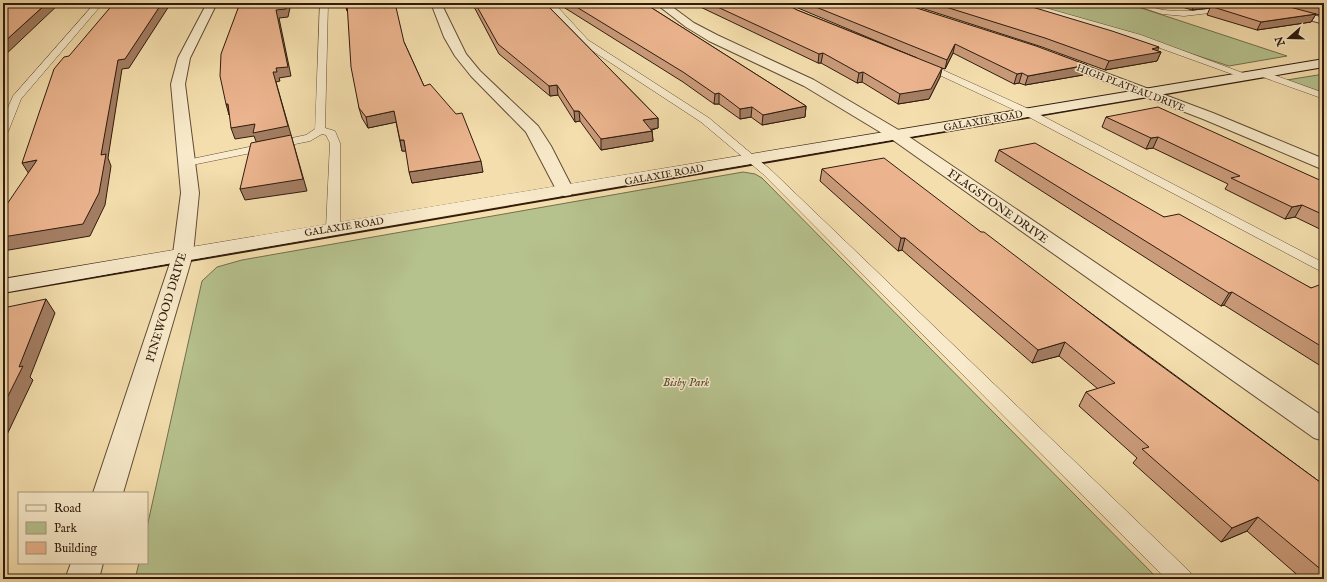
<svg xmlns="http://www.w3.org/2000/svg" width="1327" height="582" viewBox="0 0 1327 582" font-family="'IM FELL English',serif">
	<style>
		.green { fill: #b6c28e; stroke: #736e4e }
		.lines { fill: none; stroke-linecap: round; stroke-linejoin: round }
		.stream { fill: #717c6b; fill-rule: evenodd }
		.lane-casing { stroke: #614c36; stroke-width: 1 }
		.street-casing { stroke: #614c36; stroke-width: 2 }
		.secondary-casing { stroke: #301b0e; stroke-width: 2 }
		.lane { fill: #f8eaca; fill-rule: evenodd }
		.street { fill: #f8eaca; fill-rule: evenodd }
		.secondary { fill: #f8eaca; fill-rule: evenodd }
		.wall { fill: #ca9b7a; stroke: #301b0e }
		.shaded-wall { fill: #a47e63; stroke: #301b0e }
		.building { fill: #ebb48e; stroke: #301b0e }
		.labels { text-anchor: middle; stroke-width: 3; stroke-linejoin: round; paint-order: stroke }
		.far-street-label { font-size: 10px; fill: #301b0e; stroke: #f8eaca }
		.street-label { font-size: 12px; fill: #301b0e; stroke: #f8eaca }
		.park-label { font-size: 12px; font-style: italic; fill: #584d34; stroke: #f8eaca }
	</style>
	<rect width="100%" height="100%" fill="#f4dead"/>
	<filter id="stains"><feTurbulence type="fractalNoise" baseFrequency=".005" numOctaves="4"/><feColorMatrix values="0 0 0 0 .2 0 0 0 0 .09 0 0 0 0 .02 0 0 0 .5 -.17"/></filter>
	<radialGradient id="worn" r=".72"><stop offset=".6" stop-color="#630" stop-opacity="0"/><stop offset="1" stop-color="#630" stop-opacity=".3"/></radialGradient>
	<g class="green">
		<path d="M1024,3H1126L1287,56L1229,66L1094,22Z"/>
		<path d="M1324,74V93L1287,80Z"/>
		<path d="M743,172L755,174L762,178L1158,579H135L139,563H147V527L202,281L217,267L242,260Z"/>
	</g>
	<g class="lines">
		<path class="stream" d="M1052,3H1059L1071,7L1069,8Z"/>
		<defs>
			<g id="lane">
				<path d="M95,3H103L21,99L8,132L3,135V119L13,96Z"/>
				<path d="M320,3H328L325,128L335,131L340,143V228L338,231H328L326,228L330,143L326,135L322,134L310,141L187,166L181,163L187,160L306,135L315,129Z"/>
				<path d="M546,3H554L588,40L709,118L771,170L1190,572L1193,579H1166L763,174L701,122L582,44Z"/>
				<path d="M1016,3H1028L1141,35L1251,76L1246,79L1243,78L1135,39Z"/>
				<path d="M1129,3C1142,3 1152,8 1164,10C1185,13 1206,9 1227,7L1231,9L1227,11L1184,16L1162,14Z"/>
				<path d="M923,61L1031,110L1324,263V273L1023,114L920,66L919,64Z"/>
				<path d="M1260,70L1324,93V99L1257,75L1255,73Z"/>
			</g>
			<g id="street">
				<path d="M207,3H217L190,58L185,84L199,193L193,254L123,493H93L173,254L181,193L171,84L178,58Z"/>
				<path d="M431,3H441L466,54L480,71L538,126L551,146L574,191L571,195L565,196L559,195L526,132L471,76L455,56L444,37Z"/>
				<path d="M655,3H667L694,23L717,35L814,80L902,132L1324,417V441L1314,438L890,138L804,86L709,41L686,27Z"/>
				<path d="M1254,3H1271L1324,18V24L1255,5Z"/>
				<path d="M1058,55L1213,113L1324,159V170L1203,119L1054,62L1052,59L1054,56Z"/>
				<path d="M71,563H103L99,579H65Z"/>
			</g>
			<path id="secondary" d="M1324,59V67C884,142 443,214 3,293V279C443,203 884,133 1324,59Z"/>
		</defs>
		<use href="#lane" class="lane-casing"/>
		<use href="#street" class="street-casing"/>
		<use href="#secondary" class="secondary-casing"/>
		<use href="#lane" class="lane"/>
		<use href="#street" class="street"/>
		<use href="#secondary" class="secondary"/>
	</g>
	<g class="wall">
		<path d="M345,3L404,42L424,86L483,172L412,183L406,151H402L396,122L368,128L362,118L359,108L348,11H347Z"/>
		<path d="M472,3H545L658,118V128L652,130L653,141L601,150L580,121L575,122L558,95L550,96L499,54Z"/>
		<path d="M557,3H644L806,106L805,117L762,125L751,117L740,119L719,104H714L683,82Z"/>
		<path d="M692,3H784L797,10L917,58L786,3H901L1087,65L1083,75L1025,85L1019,83L1014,84L953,53L945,69L942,68L940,77L929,99L898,104L862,82L857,83L821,63H818Z"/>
		<path d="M906,3H1019L1161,52L1157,61L1105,70L1042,47Z"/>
		<path d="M1169,3H1324V16L1316,14L1311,22L1257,30L1207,15L1210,8L1192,10Z"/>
		<path d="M1106,117L1324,182V231L1295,217L1285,219L1225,189L1228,184L1153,148L1146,149L1102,127Z"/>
		<path d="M999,150L1164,217L1311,288H1324V368L1224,305L1221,306L995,161Z"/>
		<path d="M822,169L981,232L1324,485V579H1302L1247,531L1221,542L1133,463L1137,458L1079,406L1086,392L1098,389L1059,356L1032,363L902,250L898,251L820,181Z"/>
	</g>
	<g class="shaded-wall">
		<path d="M47,3H60L3,57V43Z"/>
		<path d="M162,3H171L129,68L122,69L108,158L111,166L105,205L90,236L3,251V237L118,60Z"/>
		<path d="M287,3H291L288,17L279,18L291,76L279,78L280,81L276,82L307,191L245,200L240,189L257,144L254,136L235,139L231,128L276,68V10Z"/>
		<path d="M345,3H347L349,11H347Z"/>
		<path d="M1195,3H1243L1210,6V8L1192,10Z"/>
		<path d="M1316,14L1311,22L1257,30L1261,22Z"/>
		<path d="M955,44L953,53L945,69L947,60Z"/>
		<path d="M1159,47L1157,52H1161L1157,61L1105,70L1109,61L1152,49Z"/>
		<path d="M823,53L821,63H818L819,54Z"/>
		<path d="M1087,65L1083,75L1025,85L1028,76Z"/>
		<path d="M942,68L940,77L929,99L898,104L900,94Z"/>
		<path d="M863,72L862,82L857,83L859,73Z"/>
		<path d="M1022,73L1019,83L1014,84L1017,74Z"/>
		<path d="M557,85L558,95L550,96L549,86Z"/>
		<path d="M719,93V104H714L715,94Z"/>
		<path d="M226,104H228L229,115Z"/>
		<path d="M806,106L805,117L762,125L763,115Z"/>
		<path d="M752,107L751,117L740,119V109Z"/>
		<path d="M394,111L397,122L368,128L366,117Z"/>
		<path d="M574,111H579L580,121L575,122Z"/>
		<path d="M658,118V128L643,131V120Z"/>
		<path d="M652,131L653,141L601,150V139Z"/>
		<path d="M1158,137L1153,148L1146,149L1151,138Z"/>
		<path d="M400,140H404L406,151H402Z"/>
		<path d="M37,160L29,174L22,163Z"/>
		<path d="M481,161L483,172L412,183L409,172Z"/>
		<path d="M1302,205L1295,217L1285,219L1292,207Z"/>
		<path d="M901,238H905L902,250L898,251Z"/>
		<path d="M1232,292L1224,305L1221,306L1229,293Z"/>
		<path d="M46,299L55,313L30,377L33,380L3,443V406Z"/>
		<path d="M1065,342L1059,356L1032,363L1038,350Z"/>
		<path d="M1258,517L1247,531L1221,542L1232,528Z"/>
	</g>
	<g class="building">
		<path d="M5,3H47L3,43V5Z"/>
		<path d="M114,3H162L125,59L118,60L101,155L106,154L99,193L83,224L3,237V210L37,160L22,163L54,69L64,57L69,56Z"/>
		<path d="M240,3H287L286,9L276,10L288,67L276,68L277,72H273L288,126L253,133L255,124L231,128L228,104H226L220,76L221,54Z"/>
		<path d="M347,3H395L404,42L424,86L430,84L456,114L462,113L481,161L409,172L404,140H400L394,111L366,117L359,108L351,67Z"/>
		<path d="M475,3H545L658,118L643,120L652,131L601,139L579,111H574L557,85L549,86L498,44Z"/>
		<path d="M570,3H644L806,106L763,115L752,107L740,109L719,93L715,94L683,72Z"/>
		<path d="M709,3H784L797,10L942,68L931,89L900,94L863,72L859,73L823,53L819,54Z"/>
		<path d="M806,3H901L1036,46L1087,65L1028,76L1022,73L1017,74L955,44L947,60Z"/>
		<path d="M933,3H1019L1112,31L1159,47L1152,49L1161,52L1109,61L1045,38Z"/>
		<path d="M1238,3H1275L1316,14L1261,22L1210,6Z"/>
		<path d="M1309,3H1324V7Z"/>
		<path d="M1158,107L1324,182V215L1302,205L1292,207L1231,178L1240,176L1158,137L1151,138L1106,117Z"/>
		<path d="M291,135L303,179L240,189L251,143Z"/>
		<path d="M1035,143L1164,217L1179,214L1311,288L1319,285L1324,288V348L1232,292L1229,293L999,150Z"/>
		<path d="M884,158L981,232H984L1126,340L1324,485V572L1258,517L1232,528L1142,449L1149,447L1086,392L1115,383L1065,342L1038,350L905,238H901L822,169Z"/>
		<path d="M46,299L19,367L23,366L3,406V308Z"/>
	</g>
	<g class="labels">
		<g class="far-street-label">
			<text transform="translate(1131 87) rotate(21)" y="4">HIGH PLATEAU DRIVE</text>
			<text transform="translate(983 120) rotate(-10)" y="4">GALAXIE ROAD</text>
			<text transform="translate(664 174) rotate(-10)" y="4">GALAXIE ROAD</text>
			<text transform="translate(344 226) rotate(-9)" y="4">GALAXIE ROAD</text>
		</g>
		<g class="street-label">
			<text transform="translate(998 206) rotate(35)" y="4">FLAGSTONE DRIVE</text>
			<text transform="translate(166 307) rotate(-73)" y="4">PINEWOOD DRIVE</text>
		</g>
		<g class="park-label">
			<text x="686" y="386">Bisby Park</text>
		</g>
	</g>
	<rect width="1327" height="582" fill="none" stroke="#f4dead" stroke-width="16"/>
	<rect x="4" y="4" width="1319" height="574" fill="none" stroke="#301b0e" stroke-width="2"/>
	<rect x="8" y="8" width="1311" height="566" fill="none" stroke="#301b0e"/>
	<rect x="18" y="492" width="130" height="72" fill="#f8eaca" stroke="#a8977f"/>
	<rect x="26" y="505" width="20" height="6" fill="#f8eaca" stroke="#a8977f"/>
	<text x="54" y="512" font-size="12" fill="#301b0e">Road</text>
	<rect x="26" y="522" width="20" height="12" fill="#b6c28e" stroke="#a8977f"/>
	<text x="54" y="532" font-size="12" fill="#301b0e">Park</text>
	<rect x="26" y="542" width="20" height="12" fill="#ebb48e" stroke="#a8977f"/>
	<text x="54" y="552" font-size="12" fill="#301b0e">Building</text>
	<g transform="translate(1289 38) rotate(250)" stroke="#f8eaca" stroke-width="3" paint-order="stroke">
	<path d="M0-3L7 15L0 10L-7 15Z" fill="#301b0e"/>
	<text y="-6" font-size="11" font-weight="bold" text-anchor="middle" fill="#301b0e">N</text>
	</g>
	<rect width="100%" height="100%" filter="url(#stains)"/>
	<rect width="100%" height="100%" fill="url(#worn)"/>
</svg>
